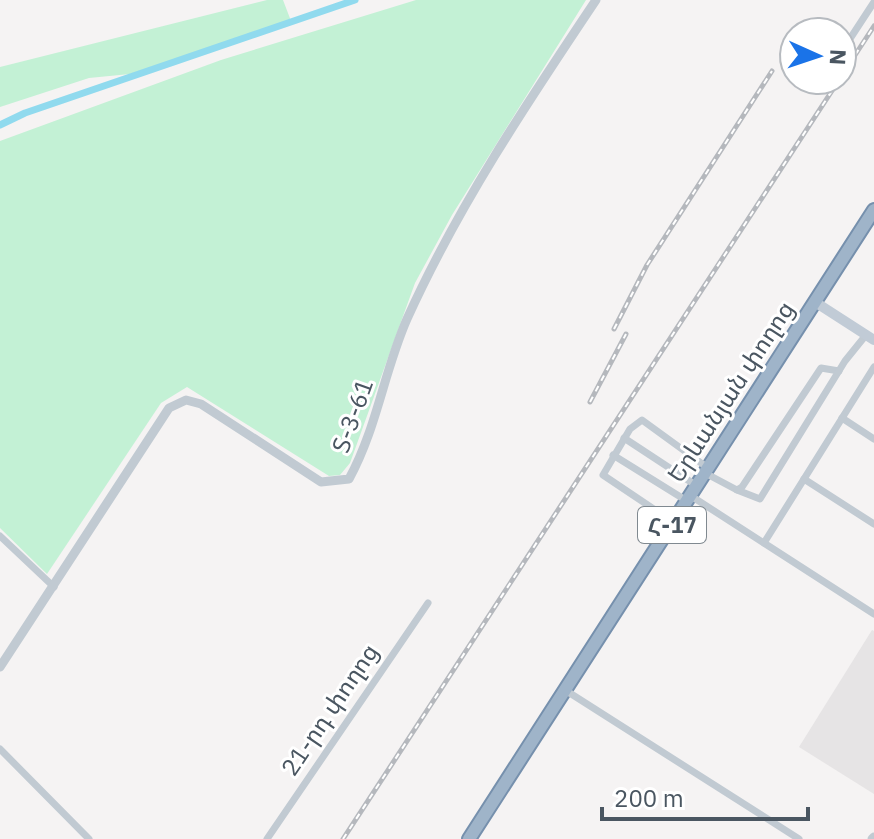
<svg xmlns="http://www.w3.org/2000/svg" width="874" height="839" viewBox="0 0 874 839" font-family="'IBM Plex Sans','Noto Sans Armenian',sans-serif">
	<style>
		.education { fill: #e6e4e5 }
		.green { fill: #c3f1d5 }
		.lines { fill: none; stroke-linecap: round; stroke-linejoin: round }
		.canal { stroke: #90daee; stroke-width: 7 }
		.trunk-casing { stroke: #7690ad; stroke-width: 16 }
		.minor { stroke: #c1cad2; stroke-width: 7 }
		.tertiary { stroke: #c1cad2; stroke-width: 9 }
		.secondary { stroke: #c1cbd6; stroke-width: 10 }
		.trunk { stroke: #9fb4c9; stroke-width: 12 }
		.rail-casing { stroke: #b5b8bd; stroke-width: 5 }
		.rail { stroke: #fff; stroke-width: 2; stroke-dasharray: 6; stroke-linecap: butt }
		.labels { text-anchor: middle; stroke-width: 6; stroke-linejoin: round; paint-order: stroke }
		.shield { fill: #fff; stroke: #808990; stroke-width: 2 }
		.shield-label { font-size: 22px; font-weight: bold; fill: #4a5661 }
		.street-label { font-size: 24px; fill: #4a5661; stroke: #fff }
	</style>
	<rect width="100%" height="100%" fill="#f5f3f3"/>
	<path class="education" d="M872,630L874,631V794L799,747Z"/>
	<g class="green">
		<path d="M267,0H283L291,21L130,74L89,78L0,107V67Z"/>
		<path d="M416,0H586L452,215L415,283L350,463L340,475L329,476L187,387L161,403L47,574L0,528V141L221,60Z"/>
	</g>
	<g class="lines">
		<path class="canal" d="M0,125L25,113L355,0"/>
		<defs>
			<path id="trunk" d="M469,839L874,210"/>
		</defs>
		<use href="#trunk" class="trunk-casing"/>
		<g class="minor">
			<path d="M842,51L874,2"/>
			<path d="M842,418L874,439"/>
			<path d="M624,438L697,486"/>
			<path d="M613,455L687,501"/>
			<path d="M705,473L737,490L742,487L821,368L839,371"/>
			<path d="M804,479L874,524"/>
			<path d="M737,490L760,499L845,361L866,335"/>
			<path d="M691,496L874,614"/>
			<path d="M673,522L603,475L630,429L642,420L708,468"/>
			<path d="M0,536L54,587"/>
			<path d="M764,543L874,367"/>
			<path d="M565,690L799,839"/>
			<path d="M0,749L89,839"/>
			<path d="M267,839L428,603"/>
		</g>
		<g class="tertiary">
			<path d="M0,667L169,408L186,400L201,404L321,482L349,479C377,428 384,371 407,319C458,206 527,103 596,0"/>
			<path d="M872,839L874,837"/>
		</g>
		<path class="secondary" d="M815,302L874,340"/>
		<use href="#trunk" class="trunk"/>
		<defs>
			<g id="rail">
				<path d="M842,75L874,26"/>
				<path d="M614,329L647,265L772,71"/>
				<path d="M590,402L626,334"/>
				<path d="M343,839L839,80"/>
			</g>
		</defs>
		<use href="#rail" class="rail-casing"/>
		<use href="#rail" class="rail"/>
	</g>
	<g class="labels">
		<rect class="shield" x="638" y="507" width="68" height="36" rx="6"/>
		<g class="shield-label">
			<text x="672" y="533">Հ-17</text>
		</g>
		<g class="street-label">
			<text transform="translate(731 392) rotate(-57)" y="8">Երևանյան փողոց</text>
			<text transform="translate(353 416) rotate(-70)" y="8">Տ-3-61</text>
			<text transform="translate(330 710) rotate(-56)" y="8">21-րդ փողոց</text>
		</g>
	</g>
	<g transform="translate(818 56) rotate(93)"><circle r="38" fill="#ffffff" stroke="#b7bbc0" stroke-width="2"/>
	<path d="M0-6L14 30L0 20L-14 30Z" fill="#1a73e8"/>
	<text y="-12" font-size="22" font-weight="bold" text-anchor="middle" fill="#4a5661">N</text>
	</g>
	<path d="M602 807v12h206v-12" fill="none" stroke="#4a5661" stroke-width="4"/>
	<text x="614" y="807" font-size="24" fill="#4a5661" stroke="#ffffff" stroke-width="6" paint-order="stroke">200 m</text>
</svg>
